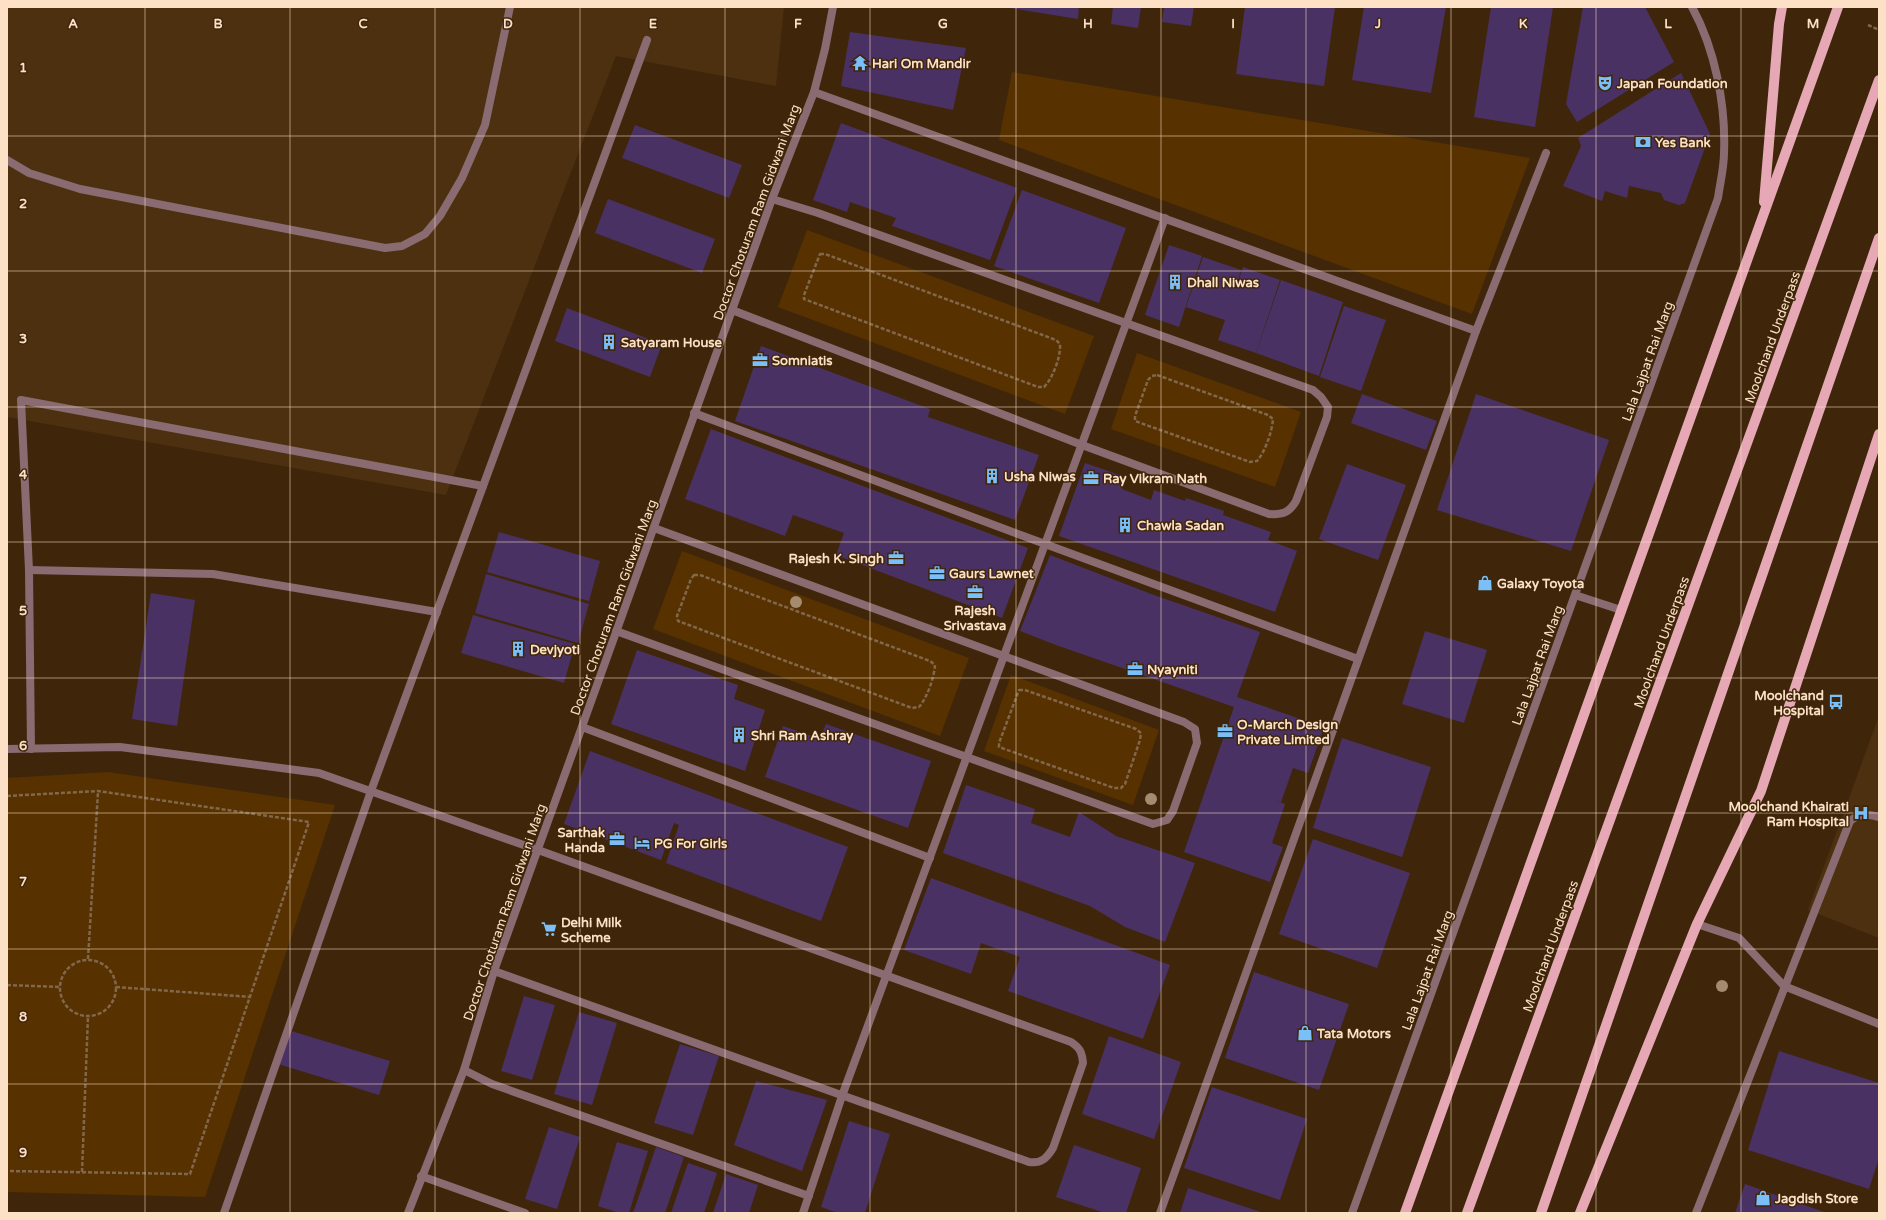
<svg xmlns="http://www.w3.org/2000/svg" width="1886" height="1220" viewBox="0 0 1886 1220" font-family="'Varela Round',sans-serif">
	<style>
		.built { fill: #4c3010 }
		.green { fill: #583100 }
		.building { fill: #4a3164 }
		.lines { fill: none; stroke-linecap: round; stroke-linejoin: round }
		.path { stroke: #81674c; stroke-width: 2.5; stroke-dasharray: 4 2; stroke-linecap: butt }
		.service { stroke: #896b71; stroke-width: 8 }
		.minor { stroke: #896b71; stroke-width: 8 }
		.tertiary { stroke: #896b71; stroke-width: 8 }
		.primary { stroke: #e6a8b5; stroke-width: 10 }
		.tree { fill: #a58b6f }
		.grid { fill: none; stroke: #fde1c7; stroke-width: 1; stroke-opacity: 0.55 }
		.labels { text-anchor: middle; stroke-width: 3; stroke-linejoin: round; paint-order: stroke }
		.poi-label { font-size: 13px; font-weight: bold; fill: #fde1c7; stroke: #3f260a; text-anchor: start }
		.street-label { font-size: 13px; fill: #fde1c7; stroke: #3f260a }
		.grid-label { font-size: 13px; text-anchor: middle; font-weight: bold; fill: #fde1c7; stroke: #3f260a; stroke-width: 3; stroke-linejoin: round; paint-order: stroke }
	</style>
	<rect width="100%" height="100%" fill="#3f260a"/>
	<g class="built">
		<path d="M7,7H784L776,86L616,56L446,495L7,417Z"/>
		<path d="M1879,716V938L1808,910Z"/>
	</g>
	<g class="green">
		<path d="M1012,72L1530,158L1472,314L999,140Z"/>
		<path d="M807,230L1094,336L1065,414L778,307Z"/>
		<path d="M1137,353L1301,412L1275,487L1111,429Z"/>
		<path d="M682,551L969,658L940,736L653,629Z"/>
		<path d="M1011,675L1159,730L1133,805L984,751Z"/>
		<path d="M108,772L335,805L205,1197L7,1192V778Z"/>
	</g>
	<g class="building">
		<path d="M1004,7H1079L1078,19Z"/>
		<path d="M1113,7H1141L1138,28L1111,24Z"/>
		<path d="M1164,7H1194L1191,26L1162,22Z"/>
		<path d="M1245,7H1335L1324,86L1236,74Z"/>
		<path d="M1364,7H1446L1431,93L1352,80Z"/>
		<path d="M1491,7H1553L1535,127L1474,117Z"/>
		<path d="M1583,7H1645L1674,62L1577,122L1566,104Z"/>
		<path d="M850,32L966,48L953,110L841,86Z"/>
		<path d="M1681,73L1710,134L1685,203L1679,205L1664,200L1661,193L1629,186L1627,198L1605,191L1602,201L1563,186L1581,146L1578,138Z"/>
		<path d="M841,123L1017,188L990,260L892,226L896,218L850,202L847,212L813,200Z"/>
		<path d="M635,125L742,165L729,198L622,158Z"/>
		<path d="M1022,190L1126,228L1099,303L994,266Z"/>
		<path d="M608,199L715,239L702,273L595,233Z"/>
		<path d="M1169,245L1202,256L1179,327L1145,315Z"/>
		<path d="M1203,257L1241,270L1235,291L1243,267L1280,280L1256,353L1218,340L1225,320L1186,307Z"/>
		<path d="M1281,280L1343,302L1319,376L1256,353Z"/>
		<path d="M1344,306L1386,320L1361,391L1320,377Z"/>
		<path d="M567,308L662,344L650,377L555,341Z"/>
		<path d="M761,346L930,409L928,417L1039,455L1015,520L735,421Z"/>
		<path d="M1362,394L1437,421L1426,450L1351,423Z"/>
		<path d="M1476,394L1609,440L1571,551L1437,510Z"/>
		<path d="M711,429L1028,548L1002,618L836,555L844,533L793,515L785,536L685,499Z"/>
		<path d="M1085,463L1126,477L1122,489L1151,500L1154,490L1185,501L1186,498L1224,511L1223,515L1271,532L1268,540L1297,551L1275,612L1059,536Z"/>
		<path d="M1347,464L1406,485L1378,560L1319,539Z"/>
		<path d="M499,532L600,561L589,601L487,572Z"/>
		<path d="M1050,555L1154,595L1260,632L1237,697L1324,727L1308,773L1293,768L1281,802L1277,801L1285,804L1272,843L1283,847L1270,882L1184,852L1234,707L1056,645L1020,631Z"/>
		<path d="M486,574L589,604L578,643L475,613Z"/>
		<path d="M151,593L195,600L177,726L132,719Z"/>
		<path d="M473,615L575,644L564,683L461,653Z"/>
		<path d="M1425,631L1487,650L1464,723L1402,704Z"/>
		<path d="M637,650L738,685L734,699L765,710L745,771L611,724Z"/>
		<path d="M826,724L931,761L908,828L765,777L783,726L820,739Z"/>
		<path d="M1342,738L1431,767L1402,857L1313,828Z"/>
		<path d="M590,751L848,847L821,921L666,863L679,825L674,823L661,860L564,824Z"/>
		<path d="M966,785L1035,809L1031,823L1070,837L1079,812L1116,836L1195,863L1165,942L1125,927L1090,906L943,853Z"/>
		<path d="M1313,839L1410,873L1377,968L1279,934Z"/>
		<path d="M931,878L1170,965L1143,1039L1008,991L1020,957L981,943L971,974L904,950Z"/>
		<path d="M1254,972L1349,1004L1319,1090L1225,1058Z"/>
		<path d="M524,996L555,1005L532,1080L501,1071Z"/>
		<path d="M579,1012L617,1023L592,1105L554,1094Z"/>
		<path d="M288,1030L390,1061L379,1095L278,1064Z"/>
		<path d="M1109,1036L1181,1062L1154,1139L1082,1114Z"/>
		<path d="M680,1044L719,1056L693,1135L654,1123Z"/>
		<path d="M1779,1051L1879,1083V1158L1869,1189L1748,1150Z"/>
		<path d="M756,1081L827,1100L802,1171L734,1145Z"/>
		<path d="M1212,1087L1307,1119L1280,1200L1184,1168Z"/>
		<path d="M849,1121L890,1134L865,1213H838L821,1207Z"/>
		<path d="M549,1127L580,1137L557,1209L525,1199Z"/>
		<path d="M617,1142L648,1151L629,1213H619L598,1206Z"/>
		<path d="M1074,1145L1141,1168L1126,1213H1105L1056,1197Z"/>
		<path d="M656,1147L684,1157L665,1213H633Z"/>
		<path d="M688,1163L717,1173L704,1213H671Z"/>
		<path d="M726,1174L758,1185L749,1213H713Z"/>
		<path d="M1745,1184L1827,1213H1735Z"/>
		<path d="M1188,1188L1264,1213H1180Z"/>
	</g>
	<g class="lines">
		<g class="path">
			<path d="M1868,25L1879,30"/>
			<path d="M820,254H825L1056,340L1060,344C1061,356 1053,378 1044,387H1038L804,299V295Z"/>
			<path d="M1157,375L1268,415L1273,419C1272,432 1265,452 1257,461L1250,462L1135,421V416L1148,380L1152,376Z"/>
			<path d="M694,575H700L930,661L935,665C934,678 927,698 919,707L912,708L678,621L677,616L691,579Z"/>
			<path d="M1019,690H1025L1136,729L1141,733L1140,740L1125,784L1121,788H1114L999,747V743Z"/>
			<path d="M7,796L98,791L309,822L190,1174L7,1171"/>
			<path d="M88,959L98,792"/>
			<circle cx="88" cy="988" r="28"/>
			<path d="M7,985L60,987"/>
			<path d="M116,987L251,997"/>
			<path d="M82,1172L88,1016"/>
		</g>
		<g class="service">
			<path d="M7,160L29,173L80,189L385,248L402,246L425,234L440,216L462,178L485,125L510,7"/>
			<path d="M732,310L1082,445L1269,514C1282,515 1289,513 1296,501L1327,417L1328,407L1321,397L1313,390L818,213L772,199"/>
			<path d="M694,413L1045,544L1358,659"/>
			<path d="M29,570L213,574L437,612"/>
			<path d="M1575,595L1621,610"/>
			<path d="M616,631L1153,824L1167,820L1173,811L1197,743L1195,729L1184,722L654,528"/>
			<path d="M582,727L930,858"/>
			<path d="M7,749L120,747L319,773L538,850"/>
			<path d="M31,749L29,570L21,400L483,486"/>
			<path d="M1850,821C1860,813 1867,814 1879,817"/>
			<path d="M464,1070L492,1084L809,1196"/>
			<path d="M224,1213L371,791L647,40"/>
		</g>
		<g class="minor">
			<path d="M814,92L1476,331"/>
			<path d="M1697,924L1739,938L1784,986L1879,1024"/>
			<path d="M494,971L1029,1162C1041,1164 1047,1158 1053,1148L1083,1063C1082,1052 1080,1048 1071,1042L538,850"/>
			<path d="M421,1176L525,1213"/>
			<path d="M803,1213L842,1096L1165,218"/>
			<path d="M1160,1213L1476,331L1546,153"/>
			<path d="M1352,1213L1718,198C1720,183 1724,168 1724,153C1726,105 1715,49 1692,7"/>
			<path d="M1696,1213L1850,821"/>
		</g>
		<path class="tertiary" d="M408,1213L464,1070L494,971L772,199L814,92L825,49L833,7"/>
		<g class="primary">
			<path d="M1764,202L1779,24L1782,7"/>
			<path d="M1405,1213L1838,7"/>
			<path d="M1467,1213L1879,80"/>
			<path d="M1541,1213L1879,238"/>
			<path d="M1580,1213L1697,924L1761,791L1879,434"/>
		</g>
	</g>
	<g class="tree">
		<circle cx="796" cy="602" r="6"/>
		<circle cx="1151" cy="799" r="6"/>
		<circle cx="1722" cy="986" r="6"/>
	</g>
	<path class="grid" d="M145,7V1213M290,7V1213M435,7V1213M580,7V1213M725,7V1213M870,7V1213M1016,7V1213M1161,7V1213M1306,7V1213M1451,7V1213M1596,7V1213M1741,7V1213M7,136H1879M7,271H1879M7,407H1879M7,542H1879M7,678H1879M7,813H1879M7,949H1879M7,1084H1879"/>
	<defs>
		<symbol id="temple-bare" viewBox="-9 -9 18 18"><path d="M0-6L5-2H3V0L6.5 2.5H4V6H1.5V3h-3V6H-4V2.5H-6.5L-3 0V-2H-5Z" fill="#7abff8" stroke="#3f260a" stroke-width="2.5" paint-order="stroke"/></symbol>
		<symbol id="theatre-bare" viewBox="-9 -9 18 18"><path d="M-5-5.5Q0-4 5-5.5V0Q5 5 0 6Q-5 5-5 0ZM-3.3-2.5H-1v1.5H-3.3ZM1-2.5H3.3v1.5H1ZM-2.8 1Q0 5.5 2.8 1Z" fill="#7abff8" stroke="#3f260a" stroke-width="2.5" paint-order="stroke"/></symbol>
		<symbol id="bank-bare" viewBox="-9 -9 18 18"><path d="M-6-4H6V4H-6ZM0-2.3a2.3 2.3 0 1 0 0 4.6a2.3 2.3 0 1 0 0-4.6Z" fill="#7abff8" stroke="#3f260a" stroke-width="2.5" paint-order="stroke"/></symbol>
		<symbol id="building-bare" viewBox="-9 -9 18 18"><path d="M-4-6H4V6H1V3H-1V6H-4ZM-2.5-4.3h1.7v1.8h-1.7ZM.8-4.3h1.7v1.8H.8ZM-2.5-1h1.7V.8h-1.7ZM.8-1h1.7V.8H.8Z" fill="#7abff8" stroke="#3f260a" stroke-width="2.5" paint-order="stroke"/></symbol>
		<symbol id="office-bare" viewBox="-9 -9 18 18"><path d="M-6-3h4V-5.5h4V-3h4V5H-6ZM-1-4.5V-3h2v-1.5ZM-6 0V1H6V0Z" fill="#7abff8" stroke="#3f260a" stroke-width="2.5" paint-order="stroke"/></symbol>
		<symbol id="shop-bare" viewBox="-9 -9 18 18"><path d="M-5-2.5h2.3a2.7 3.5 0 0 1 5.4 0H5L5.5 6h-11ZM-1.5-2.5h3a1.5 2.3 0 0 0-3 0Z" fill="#7abff8" stroke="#3f260a" stroke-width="2.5" paint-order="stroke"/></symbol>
		<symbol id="bus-bare" viewBox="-9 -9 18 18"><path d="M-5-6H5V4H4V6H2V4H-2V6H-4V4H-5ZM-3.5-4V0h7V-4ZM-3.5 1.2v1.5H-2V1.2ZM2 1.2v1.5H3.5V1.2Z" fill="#7abff8" stroke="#3f260a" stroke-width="2.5" paint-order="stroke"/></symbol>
		<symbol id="hospital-bare" viewBox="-9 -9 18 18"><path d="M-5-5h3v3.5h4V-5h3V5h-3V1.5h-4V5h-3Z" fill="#7abff8" stroke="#3f260a" stroke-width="2.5" paint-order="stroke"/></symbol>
		<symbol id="hotel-bare" viewBox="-9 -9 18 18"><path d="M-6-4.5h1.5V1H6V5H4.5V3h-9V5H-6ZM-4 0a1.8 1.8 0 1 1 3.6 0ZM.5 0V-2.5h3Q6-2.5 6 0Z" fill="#7abff8" stroke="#3f260a" stroke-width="2.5" paint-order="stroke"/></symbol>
		<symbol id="supermarket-bare" viewBox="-9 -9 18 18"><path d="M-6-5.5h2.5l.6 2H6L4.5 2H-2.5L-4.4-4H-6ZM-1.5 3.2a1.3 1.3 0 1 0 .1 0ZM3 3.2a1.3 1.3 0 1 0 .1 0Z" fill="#7abff8" stroke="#3f260a" stroke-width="2.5" paint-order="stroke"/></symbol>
	</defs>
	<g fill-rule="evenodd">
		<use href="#temple-bare" x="849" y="52" width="22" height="22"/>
		<use href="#theatre-bare" x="1594" y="72" width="22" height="22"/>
		<use href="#bank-bare" x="1632" y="131" width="22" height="22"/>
		<use href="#building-bare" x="1164" y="271" width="22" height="22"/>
		<use href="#building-bare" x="598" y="331" width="22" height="22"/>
		<use href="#office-bare" x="749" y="349" width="22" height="22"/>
		<use href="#building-bare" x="981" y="465" width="22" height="22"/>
		<use href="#office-bare" x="1080" y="467" width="22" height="22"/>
		<use href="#building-bare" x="1114" y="514" width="22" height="22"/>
		<use href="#office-bare" x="885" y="547" width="22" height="22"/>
		<use href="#office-bare" x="926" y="562" width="22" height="22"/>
		<use href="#shop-bare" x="1474" y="572" width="22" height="22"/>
		<use href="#office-bare" x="964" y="581" width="22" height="22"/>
		<use href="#building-bare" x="507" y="638" width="22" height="22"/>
		<use href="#office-bare" x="1124" y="658" width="22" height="22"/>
		<use href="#bus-bare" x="1825" y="691" width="22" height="22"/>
		<use href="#office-bare" x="1214" y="720" width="22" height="22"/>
		<use href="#building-bare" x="728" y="724" width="22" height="22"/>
		<use href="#hospital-bare" x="1850" y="802" width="22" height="22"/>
		<use href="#office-bare" x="606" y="828" width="22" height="22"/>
		<use href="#hotel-bare" x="631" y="832" width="22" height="22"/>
		<use href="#supermarket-bare" x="538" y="918" width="22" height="22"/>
		<use href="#shop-bare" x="1294" y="1022" width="22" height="22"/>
		<use href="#shop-bare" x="1752" y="1187" width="22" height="22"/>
	</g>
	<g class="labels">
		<g class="poi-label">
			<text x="872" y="68">Hari Om Mandir</text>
			<text x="1617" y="88">Japan Foundation</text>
			<text x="1655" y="147">Yes Bank</text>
			<text x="1187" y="287">Dhall Niwas</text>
			<text x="621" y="347">Satyaram House</text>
			<text x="772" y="365">Somniatis</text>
			<text x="1004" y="481">Usha Niwas</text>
			<text x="1103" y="483">Ray Vikram Nath</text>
			<text x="1137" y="530">Chawla Sadan</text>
			<text x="884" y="563" text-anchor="end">Rajesh K. Singh</text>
			<text x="949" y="578">Gaurs Lawnet</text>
			<text x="1497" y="588">Galaxy Toyota</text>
			<text x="975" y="615" text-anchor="middle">Rajesh<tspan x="975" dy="15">Srivastava</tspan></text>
			<text x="530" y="654">Devjyoti</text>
			<text x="1147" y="674">Nyayniti</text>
			<text x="1824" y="700" text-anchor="end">Moolchand<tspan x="1824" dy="15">Hospital</tspan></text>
			<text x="1237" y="729">O-March Design<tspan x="1237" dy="15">Private Limited</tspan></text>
			<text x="751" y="740">Shri Ram Ashray</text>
			<text x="1849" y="811" text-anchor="end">Moolchand Khairati<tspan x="1849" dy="15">Ram Hospital</tspan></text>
			<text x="605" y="837" text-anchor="end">Sarthak<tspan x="605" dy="15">Handa</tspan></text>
			<text x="654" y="848">PG For Girls</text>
			<text x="561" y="927">Delhi Milk<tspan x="561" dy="15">Scheme</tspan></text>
			<text x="1317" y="1038">Tata Motors</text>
			<text x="1775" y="1203">Jagdish Store</text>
		</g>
		<g class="street-label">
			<text transform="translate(756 212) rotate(-70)" y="5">Doctor Choturam Ram Gidwani Marg</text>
			<text transform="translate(1772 337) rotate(-70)" y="5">Moolchand Underpass</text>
			<text transform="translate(1647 361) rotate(-70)" y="5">Lala Lajpat Rai Marg</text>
			<text transform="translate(613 607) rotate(-70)" y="5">Doctor Choturam Ram Gidwani Marg</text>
			<text transform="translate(1661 642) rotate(-70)" y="5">Moolchand Underpass</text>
			<text transform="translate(1537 665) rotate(-70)" y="5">Lala Lajpat Rai Marg</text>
			<text transform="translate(504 912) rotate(-71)" y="5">Doctor Choturam Ram Gidwani Marg</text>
			<text transform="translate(1550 946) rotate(-70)" y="5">Moolchand Underpass</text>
			<text transform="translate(1427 970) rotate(-70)" y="5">Lala Lajpat Rai Marg</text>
		</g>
	</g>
	<g class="grid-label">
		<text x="73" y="28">A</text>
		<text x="218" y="28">B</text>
		<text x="363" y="28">C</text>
		<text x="508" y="28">D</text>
		<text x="653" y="28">E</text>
		<text x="798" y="28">F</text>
		<text x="943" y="28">G</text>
		<text x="1088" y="28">H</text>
		<text x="1233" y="28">I</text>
		<text x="1378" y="28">J</text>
		<text x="1523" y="28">K</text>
		<text x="1668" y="28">L</text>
		<text x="1813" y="28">M</text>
		<text x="23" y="72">1</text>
		<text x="23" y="208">2</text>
		<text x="23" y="343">3</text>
		<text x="23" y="479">4</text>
		<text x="23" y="615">5</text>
		<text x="23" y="750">6</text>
		<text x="23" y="886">7</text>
		<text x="23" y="1021">8</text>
		<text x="23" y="1157">9</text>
	</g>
	<rect width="1886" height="1220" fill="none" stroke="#fde1c7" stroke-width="16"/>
</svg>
